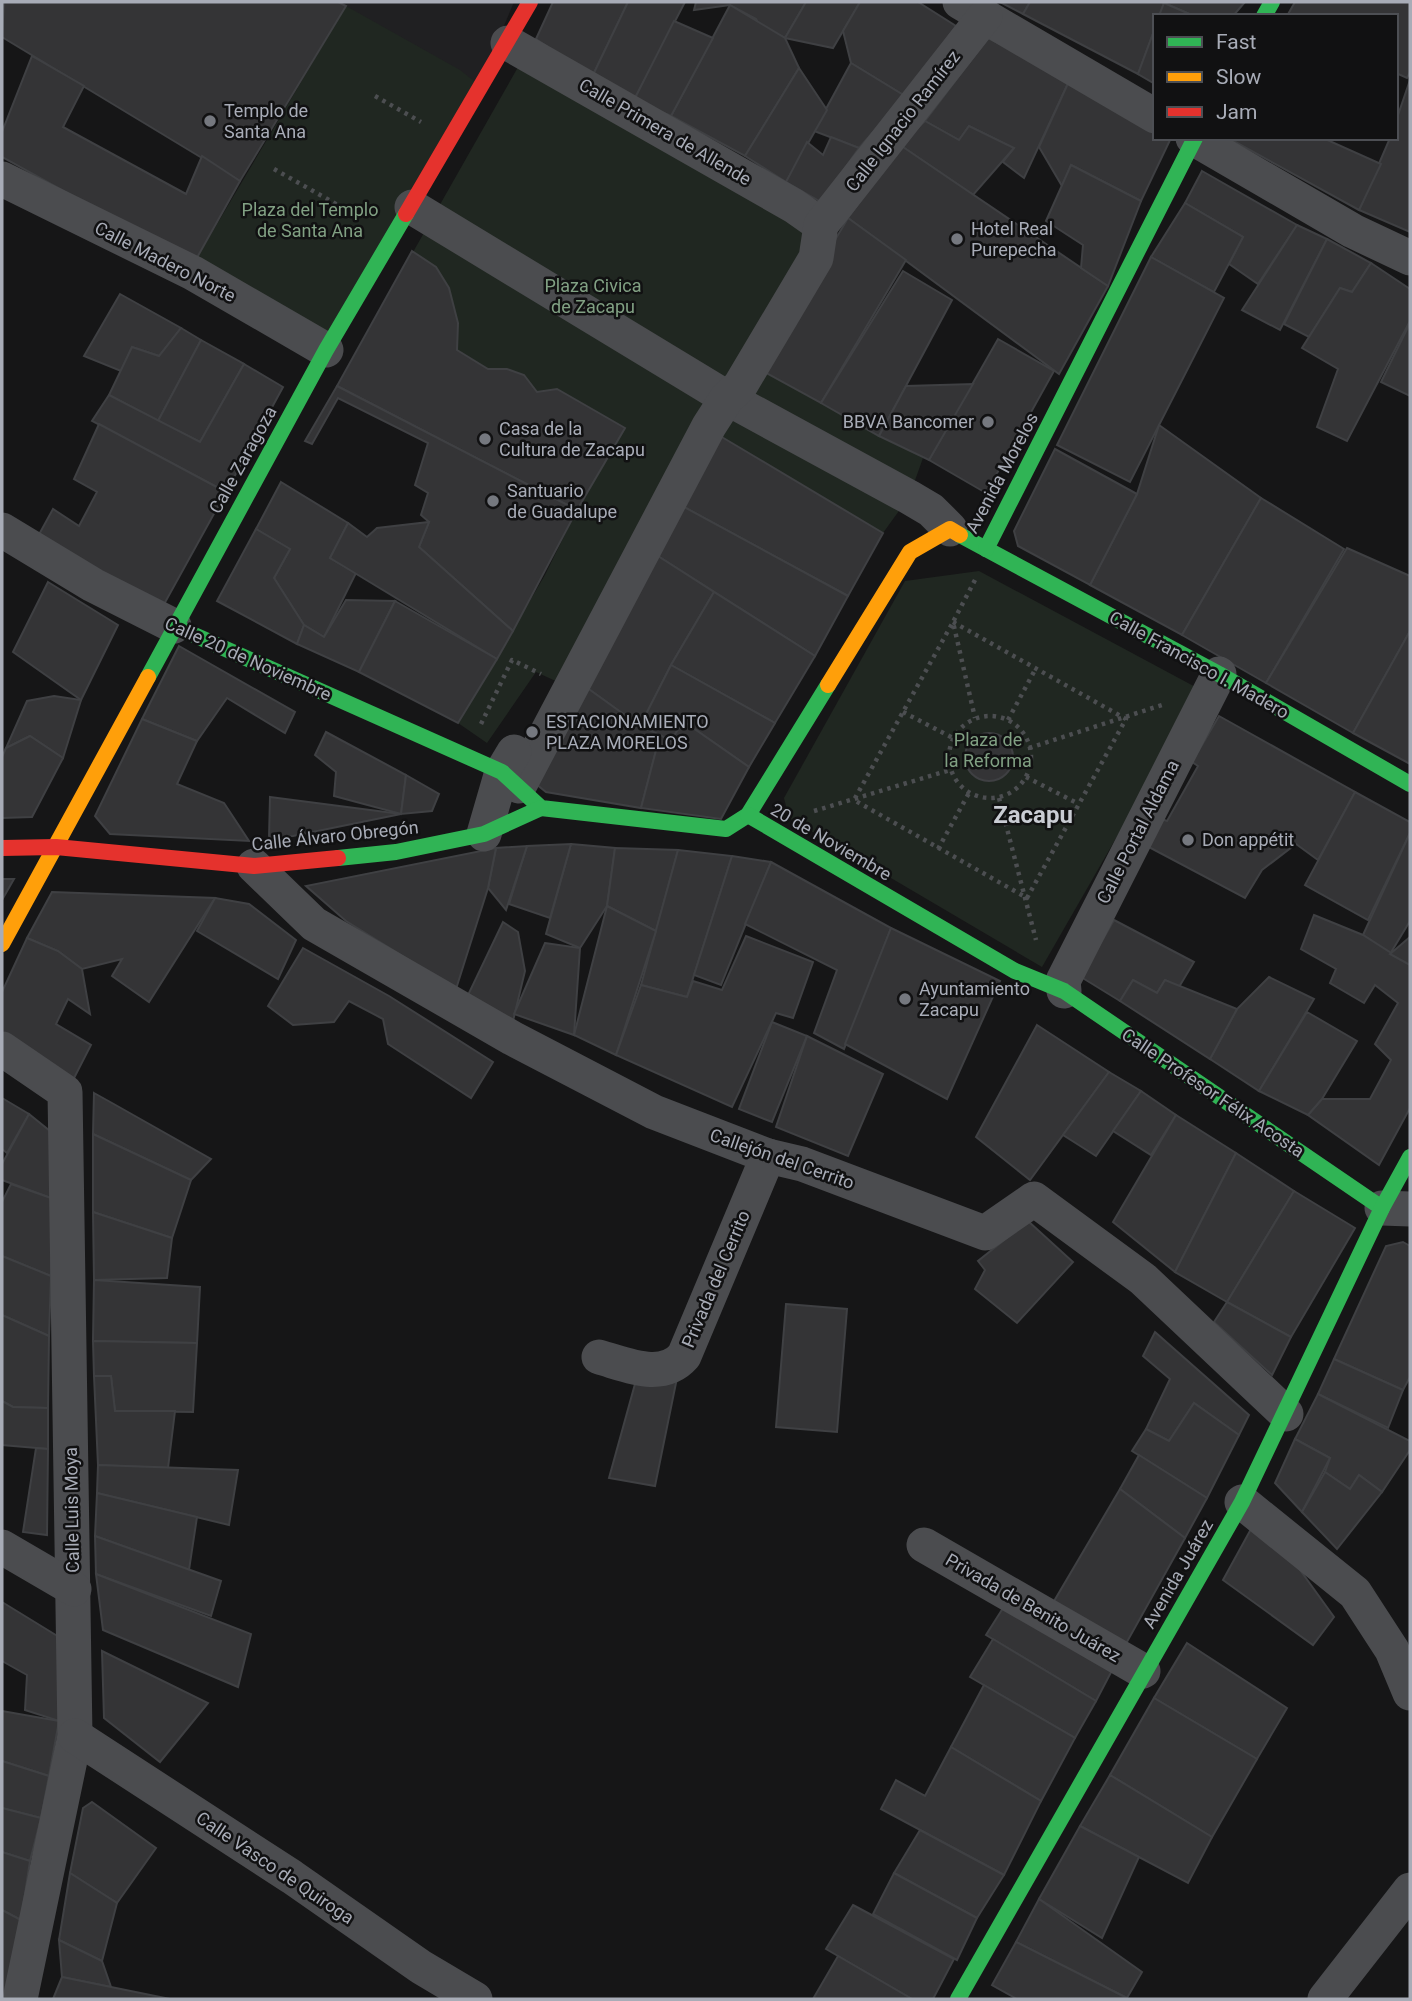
<svg xmlns="http://www.w3.org/2000/svg" width="1412" height="2001" viewBox="0 0 1412 2001" font-family="Roboto,sans-serif">
	<style>
		.built { fill: #202022 }
		.green { fill: #202721 }
		.building { fill: #343436; stroke: #3f4043; stroke-width: 2 }
		.lines { fill: none; stroke-linecap: round; stroke-linejoin: round }
		.path { stroke: #4c4e51; stroke-width: 4.5; stroke-dasharray: 3.5 5; stroke-linecap: butt }
		.street { stroke: #4b4c4f; stroke-width: 35 }
		.fast { stroke: #30b455; stroke-width: 16 }
		.slow { stroke: #ff9f0a; stroke-width: 16 }
		.jam { stroke: #e5322d; stroke-width: 16 }
		.poi-dot { fill: #75787f; stroke: #111112; stroke-width: 2.5 }
		.labels { text-anchor: middle; stroke-width: 5; stroke-linejoin: round; paint-order: stroke }
		.poi-label { font-size: 18px; fill: #a8acb7; stroke: #111112; text-anchor: start }
		.street-label { font-size: 18px; fill: #a8acb7; stroke: #111112 }
		.park-label { font-size: 18px; fill: #81a083; stroke: #111112 }
		.district-label { font-size: 24px; font-weight: bold; fill: #c9ccd3; stroke: #111112 }
	</style>
	<rect width="100%" height="100%" fill="#161617"/>
	<path class="built" d="M338,2H514L479,85Z"/>
	<g class="green">
		<path d="M346,6L460,70L479,85L326,350L194,263Z"/>
		<path d="M526,53L821,225L759,369L923,458L909,497L883,533L710,431L571,688L536,672L487,743L458,723L545,575L577,510L337,386Z"/>
		<path d="M979,571L1201,690L1042,967L789,818L784,798L905,581Z"/>
	</g>
	<g class="building">
		<path d="M4,2H338L346,6L240,181L2,37Z"/>
		<path d="M553,2H628L592,77L536,39Z"/>
		<path d="M628,2H685L634,100L592,77Z"/>
		<path d="M696,2H806L785,38L760,26L756,19L730,5L694,10Z"/>
		<path d="M806,2H860L833,48L785,38Z"/>
		<path d="M860,2H918L956,26L905,96L851,63L843,31Z"/>
		<path d="M1000,2H1030L1023,14Z"/>
		<path d="M1030,2H1162L1164,3L1159,16H1155V28L1138,74L1023,14Z"/>
		<path d="M1162,2H1245L1233,16H1194Z"/>
		<path d="M1295,2H1410V72L1407,78L1396,73V16H1287Z"/>
		<path d="M1164,3L1194,16H1159Z"/>
		<path d="M730,5L785,38L799,68L745,156L671,116Z"/>
		<path d="M674,21L713,38L671,116L634,100Z"/>
		<path d="M1155,28V84L1138,74Z"/>
		<path d="M988,38L1070,79L1024,178L1003,162L1014,148L969,126L959,140L925,121Z"/>
		<path d="M32,56L84,86L63,127L186,194L202,156L240,181L194,263L2,157V132Z"/>
		<path d="M851,63L905,96L859,148L814,131Z"/>
		<path d="M799,68L827,110L786,182L745,156Z"/>
		<path d="M1070,79L1155,128V138H1171L1141,201L1071,165L1062,186L1039,147Z"/>
		<path d="M1410,80V232L1359,210L1390,138H1396V121Z"/>
		<path d="M925,121L959,140L969,126L1014,148L973,195L900,145Z"/>
		<path d="M831,137L859,148L821,202L786,182L807,142L823,155Z"/>
		<path d="M1228,138H1323L1381,164L1359,210Z"/>
		<path d="M900,145L1108,286L1059,374L848,218Z"/>
		<path d="M1071,165L1141,201L1108,286L1081,268L1083,245L1046,221Z"/>
		<path d="M1202,171L1297,225L1258,284L1229,264L1243,237L1185,203Z"/>
		<path d="M1185,203L1243,237L1214,292L1151,257Z"/>
		<path d="M848,218L906,260L821,403L759,369Z"/>
		<path d="M1297,225L1327,239L1280,330L1242,310Z"/>
		<path d="M1327,239L1371,263L1352,292L1340,288L1309,337L1284,324Z"/>
		<path d="M412,251L436,267L449,288L458,323L457,350L488,369H507L524,375L537,392L557,389L625,428L577,510L337,386Z"/>
		<path d="M1151,257L1224,298L1130,482L1057,445Z"/>
		<path d="M1371,263L1410,289V321L1347,441L1317,427L1338,369L1302,348L1340,288L1352,292Z"/>
		<path d="M903,271L952,300L879,436L821,403Z"/>
		<path d="M120,294L181,328L159,356L132,347L121,371L84,356Z"/>
		<path d="M1410,323V396L1381,382Z"/>
		<path d="M181,328L201,340L158,421L109,395L132,347L159,356Z"/>
		<path d="M998,339L1054,371L986,493L929,460Z"/>
		<path d="M201,340L244,364L200,442L158,421Z"/>
		<path d="M244,364L283,387L226,492L92,421L109,395L200,442Z"/>
		<path d="M973,384L929,460L879,436L906,386Z"/>
		<path d="M337,386L577,510L513,631L419,547L429,522L421,515L428,493L415,485L428,443L338,398L312,444L305,441Z"/>
		<path d="M99,424L226,492L162,608L37,538L53,509L79,526L97,492L74,479Z"/>
		<path d="M1159,425L1261,498L1182,635L1090,585L1137,494Z"/>
		<path d="M710,430L883,533L848,596L673,501Z"/>
		<path d="M1055,449L1137,494L1090,585L1018,546L1014,531Z"/>
		<path d="M281,482L348,523L330,558L356,573L324,637L304,625L274,578L290,549L256,529Z"/>
		<path d="M1261,498L1344,549L1266,683L1182,635Z"/>
		<path d="M673,501L848,596L815,656L647,549Z"/>
		<path d="M429,522L419,547L513,631L497,659L330,558L348,523L367,537L377,528Z"/>
		<path d="M256,529L290,549L274,578L304,625L297,644L217,601Z"/>
		<path d="M1347,548L1410,576V631L1353,733L1266,683Z"/>
		<path d="M647,549L714,592L671,665L640,726L579,682Z"/>
		<path d="M48,582L118,625L81,700L13,652Z"/>
		<path d="M714,592L815,656L775,723L671,665Z"/>
		<path d="M346,600L395,601L359,672L297,644L304,625L324,637Z"/>
		<path d="M395,601L497,659L458,723L359,672Z"/>
		<path d="M1410,631V764L1353,733Z"/>
		<path d="M179,646L295,712L285,733L227,698L197,741L142,719Z"/>
		<path d="M671,665L775,723L749,767L683,721L671,741L640,726Z"/>
		<path d="M579,682L640,726L660,735L641,808L546,792L531,780Z"/>
		<path d="M54,696L81,700L63,758L30,736L6,748L27,701Z"/>
		<path d="M1219,716L1355,792L1318,860L1296,844L1262,870L1245,898L1145,845L1159,818L1167,821L1198,766L1192,762Z"/>
		<path d="M142,719L197,741L177,784L224,803L249,841L110,834L95,816Z"/>
		<path d="M683,721L749,767L721,819L641,808L660,735L671,741Z"/>
		<path d="M326,732L406,775L401,814L334,796L336,772L315,755Z"/>
		<circle cx="989" cy="757" r="24"/>
		<path d="M30,736L63,758L32,817L2,818V757L6,748Z"/>
		<path d="M406,775L439,794L432,811L401,814Z"/>
		<path d="M1355,792L1410,822V833L1368,920L1305,885Z"/>
		<path d="M270,797L401,814L293,836L269,838Z"/>
		<path d="M1410,833V921L1390,954L1363,935Z"/>
		<path d="M571,844L615,848L607,906L580,948L546,934Z"/>
		<path d="M571,844L550,918L509,904L527,846Z"/>
		<path d="M527,846L506,910L488,888L496,848Z"/>
		<path d="M496,848L488,888L456,989L346,921L306,886Z"/>
		<path d="M615,848L678,850L656,931L607,906Z"/>
		<path d="M678,850L732,856L687,997L641,985Z"/>
		<path d="M732,856L771,862L721,985L694,975Z"/>
		<path d="M771,862L891,928L844,1049L814,1033L837,970L745,924Z"/>
		<path d="M2,879H14L2,900Z"/>
		<path d="M52,892L215,898L149,1002L112,976L122,959L82,969L58,951L27,938Z"/>
		<path d="M215,898L249,904L296,940L278,979L197,931Z"/>
		<path d="M607,906L656,931L616,1055L574,1035Z"/>
		<path d="M1314,915L1363,935L1410,965V1108L1379,1165L1308,1115L1322,1099H1370L1391,1060L1375,1044L1398,1003L1375,985L1364,1003L1330,983L1336,969L1301,949Z"/>
		<path d="M1114,920L1194,962L1179,987L1165,980L1157,993L1133,980L1120,1001L1081,977Z"/>
		<path d="M503,922L518,932L525,971L513,1021L468,995Z"/>
		<path d="M891,928L1000,981L947,1099L845,1044Z"/>
		<path d="M746,936L813,962L793,1018L776,1013L732,1107L616,1055L641,985L687,997L693,981L722,990Z"/>
		<path d="M1410,937V965L1390,954Z"/>
		<path d="M27,938L58,951L82,969L90,1014L68,999L56,1024L91,1045L72,1082L2,1035V992Z"/>
		<path d="M545,943L580,948L574,1035L514,1014Z"/>
		<path d="M303,948L389,996L493,1062L471,1098L388,1044L383,1019L349,1001L334,1022L293,1025L268,1006Z"/>
		<path d="M1269,977L1314,999L1259,1091L1210,1059L1237,1009Z"/>
		<path d="M1133,980L1157,993L1165,980L1237,1009L1210,1059L1120,1001Z"/>
		<path d="M1307,1012L1357,1041L1322,1099L1308,1115L1259,1091Z"/>
		<path d="M772,1022L807,1036L772,1122L739,1109Z"/>
		<path d="M1037,1025L1109,1072L1030,1180L976,1137Z"/>
		<path d="M807,1036L883,1074L848,1156L776,1127Z"/>
		<path d="M1109,1072L1141,1091L1096,1156L1063,1135Z"/>
		<path d="M1141,1091L1176,1115L1151,1155L1113,1131Z"/>
		<path d="M94,1093L112,1103L211,1159L191,1180L93,1134Z"/>
		<path d="M2,1098L29,1114L7,1153L2,1149Z"/>
		<path d="M29,1114L50,1131L51,1198L2,1180V1164Z"/>
		<path d="M1176,1115L1236,1153L1175,1272L1113,1222Z"/>
		<path d="M93,1134L191,1180L172,1238L93,1212Z"/>
		<path d="M1236,1153L1294,1191L1227,1302L1175,1272Z"/>
		<path d="M11,1184L51,1198V1276L2,1256V1202Z"/>
		<path d="M1294,1191L1355,1228L1291,1337L1227,1302Z"/>
		<path d="M93,1212L172,1238L167,1278L94,1280Z"/>
		<path d="M1028,1221L1073,1262L1017,1323L975,1289L985,1270L978,1261Z"/>
		<path d="M1403,1242L1410,1246V1377L1403,1390L1334,1359L1386,1246Z"/>
		<path d="M2,1256L51,1276L49,1336L2,1315Z"/>
		<path d="M94,1280L200,1287L197,1343L93,1341Z"/>
		<path d="M1227,1302L1291,1337L1272,1375L1214,1322Z"/>
		<path d="M786,1304L847,1309L837,1432L776,1427Z"/>
		<path d="M2,1315L49,1336L48,1408L13,1407L2,1401Z"/>
		<path d="M1155,1332L1249,1415L1239,1435L1194,1403L1169,1441L1146,1429L1170,1379L1143,1356Z"/>
		<path d="M93,1341L197,1343L193,1412L115,1411L111,1376H94Z"/>
		<path d="M1334,1359L1403,1390L1388,1428L1318,1394Z"/>
		<path d="M94,1376H111L115,1411H175L168,1468L98,1465Z"/>
		<path d="M677,1378L655,1486L609,1478L635,1384Z"/>
		<path d="M1318,1394L1410,1441V1450L1382,1492L1359,1475L1350,1489L1325,1472L1330,1458L1295,1439Z"/>
		<path d="M2,1401L13,1407L48,1408V1449L2,1445Z"/>
		<path d="M1194,1403L1239,1435L1207,1498L1132,1451L1146,1429L1169,1441Z"/>
		<path d="M1295,1439L1330,1458L1302,1512L1275,1483Z"/>
		<path d="M36,1448L48,1449L47,1535L23,1532Z"/>
		<path d="M1139,1455L1207,1498L1185,1538L1120,1489Z"/>
		<path d="M98,1465L238,1470L229,1525L97,1493Z"/>
		<path d="M1325,1472L1350,1489L1359,1475L1382,1492L1337,1549L1302,1512Z"/>
		<path d="M1120,1489L1185,1538L1123,1649L1050,1608Z"/>
		<path d="M97,1493L197,1517L189,1570L95,1536Z"/>
		<path d="M1251,1529L1295,1563L1334,1617L1313,1645L1223,1580Z"/>
		<path d="M95,1536L221,1581L211,1616L96,1574Z"/>
		<path d="M96,1574L251,1634L238,1687L103,1630Z"/>
		<path d="M1010,1597L1118,1659L1096,1701L986,1635Z"/>
		<path d="M2,1602L59,1637V1721L25,1710L27,1675L2,1661Z"/>
		<path d="M993,1639L1096,1701L1075,1738L970,1677Z"/>
		<path d="M1187,1643L1287,1708L1257,1759L1154,1698Z"/>
		<path d="M102,1651L208,1703L160,1762L104,1718Z"/>
		<path d="M984,1685L1075,1738L1041,1801L951,1747Z"/>
		<path d="M1154,1698L1257,1759L1212,1837L1110,1775Z"/>
		<path d="M2,1711L59,1721L49,1776L2,1761Z"/>
		<path d="M951,1747L1041,1801L1004,1875L881,1809L896,1780L925,1796Z"/>
		<path d="M2,1761L49,1776L41,1818L2,1808Z"/>
		<path d="M1110,1775L1212,1837L1188,1883L1080,1826Z"/>
		<path d="M92,1802L156,1848L117,1903L70,1873L83,1808Z"/>
		<path d="M2,1808L41,1818L30,1861L2,1852Z"/>
		<path d="M1080,1826L1139,1857L1102,1938L1039,1899Z"/>
		<path d="M920,1830L1004,1875L977,1918L894,1873Z"/>
		<path d="M2,1852L30,1861L21,1920L2,1910Z"/>
		<path d="M70,1873L117,1903L102,1961L59,1940Z"/>
		<path d="M894,1873L977,1918L957,1960L873,1914Z"/>
		<path d="M1039,1899L1142,1972L1127,1998L1016,1942Z"/>
		<path d="M853,1905L954,1959L933,1999H912L826,1949Z"/>
		<path d="M2,1910L21,1920L6,1999H2Z"/>
		<path d="M59,1940L102,1961L111,1987L62,1977Z"/>
		<path d="M1016,1942L1127,1998L1017,1999L992,1985Z"/>
		<path d="M838,1956L912,1999H813Z"/>
		<path d="M62,1977L111,1987L170,1999H53Z"/>
	</g>
	<g class="lines">
		<g class="path">
			<path d="M375,96L421,122"/>
			<path d="M274,169L361,218"/>
			<path d="M975,580L953,622L975,718"/>
			<path d="M953,622L1126,719L1027,898L854,800Z"/>
			<path d="M903,712L953,738"/>
			<circle cx="990" cy="757" r="41"/>
			<path d="M1008,720L1036,668"/>
			<path d="M481,724L512,660L541,674"/>
			<path d="M1029,748L1165,704"/>
			<path d="M1026,777L1079,804"/>
			<path d="M999,798L1036,940"/>
			<path d="M814,811L950,770"/>
			<path d="M938,849L969,793"/>
		</g>
		<g class="street">
			<path d="M960,2L1155,116"/>
			<path d="M508,43L794,206L821,225"/>
			<path d="M1193,138L1353,231L1410,258"/>
			<path d="M2,179L193,273L326,350"/>
			<path d="M412,207L727,398L909,497L931,510L950,529"/>
			<path d="M2,530L93,585L174,626"/>
			<path d="M519,786L709,426L727,398L740,386L816,258L821,225L985,16"/>
			<path d="M484,834L502,772L514,752"/>
			<path d="M254,866L314,924L512,1038L654,1112L768,1156L802,1164L985,1233L1034,1199L1143,1279L1286,1414"/>
			<path d="M1064,991L1063,981L1219,674"/>
			<path d="M2,1049L65,1092L75,1736L20,1999"/>
			<path d="M1382,1208L1410,1209"/>
			<path d="M599,1357C628,1365 662,1381 684,1356L768,1156"/>
			<path d="M1242,1502L1355,1593L1392,1650L1410,1693"/>
			<path d="M924,1545L1143,1671"/>
			<path d="M2,1547L74,1589"/>
			<path d="M75,1736L292,1877L421,1967L475,1999"/>
			<path d="M1325,1999L1410,1890"/>
		</g>
		<g class="fast">
			<path d="M1264,16L1272,2"/>
			<path d="M960,535L1219,674L1410,784"/>
			<path d="M986,549L1195,138"/>
			<path d="M174,626L502,772L541,808L726,829L748,815L828,685"/>
			<path d="M148,677L326,350L406,214"/>
			<path d="M748,815L1015,971L1064,991L1382,1208"/>
			<path d="M338,858L396,852L484,834L541,808"/>
			<path d="M958,1999L1242,1502L1382,1208L1410,1157"/>
		</g>
		<g class="slow">
			<path d="M828,685L910,552L950,529L960,535"/>
			<path d="M2,944L148,677"/>
		</g>
		<g class="jam">
			<path d="M406,214L530,2"/>
			<path d="M2,848L56,847L254,866L338,858"/>
		</g>
	</g>
	<g class="poi-dot">
		<circle cx="210" cy="121" r="7"/>
		<circle cx="957" cy="239" r="7"/>
		<circle cx="988" cy="422" r="7"/>
		<circle cx="485" cy="439" r="7"/>
		<circle cx="493" cy="501" r="7"/>
		<circle cx="532" cy="732" r="7"/>
		<circle cx="1188" cy="840" r="7"/>
		<circle cx="905" cy="999" r="7"/>
	</g>
	<g class="labels">
		<g class="poi-label">
			<text x="224" y="117">Templo de<tspan x="224" dy="21">Santa Ana</tspan></text>
			<text x="971" y="235">Hotel Real<tspan x="971" dy="21">Purepecha</tspan></text>
			<text x="974" y="428" text-anchor="end">BBVA Bancomer</text>
			<text x="499" y="435">Casa de la<tspan x="499" dy="21">Cultura de Zacapu</tspan></text>
			<text x="507" y="497">Santuario<tspan x="507" dy="21">de Guadalupe</tspan></text>
			<text x="546" y="728">ESTACIONAMIENTO<tspan x="546" dy="21">PLAZA MORELOS</tspan></text>
			<text x="1202" y="846">Don appétit</text>
			<text x="919" y="995">Ayuntamiento<tspan x="919" dy="21">Zacapu</tspan></text>
		</g>
		<g class="street-label">
			<text transform="translate(903 121) rotate(-52)" y="6">Calle Ignacio Ramírez</text>
			<text transform="translate(665 132) rotate(30)" y="6">Calle Primera de Allende</text>
			<text transform="translate(165 262) rotate(27)" y="6">Calle Madero Norte</text>
			<text transform="translate(243 460) rotate(-61)" y="6">Calle Zaragoza</text>
			<text transform="translate(1002 473) rotate(-62)" y="6">Avenida Morelos</text>
			<text transform="translate(248 659) rotate(24)" y="6">Calle 20 de Noviembre</text>
			<text transform="translate(1199 665) rotate(29)" y="6">Calle Francisco I. Madero</text>
			<text transform="translate(1138 832) rotate(-63)" y="6">Calle Portal Aldama</text>
			<text transform="translate(335 836) rotate(-6)" y="6">Calle Álvaro Obregón</text>
			<text transform="translate(831 842) rotate(30)" y="6">20 de Noviembre</text>
			<text transform="translate(1213 1093) rotate(34)" y="6">Calle Profesor Félix Acosta</text>
			<text transform="translate(782 1159) rotate(19)" y="6">Callejón del Cerrito</text>
			<text transform="translate(716 1279) rotate(-67)" y="6">Privada del Cerrito</text>
			<text transform="translate(72 1510) rotate(-91)" y="6">Calle Luis Moya</text>
			<text transform="translate(1178 1574) rotate(-60)" y="6">Avenida Juárez</text>
			<text transform="translate(1033 1608) rotate(30)" y="6">Privada de Benito Juárez</text>
			<text transform="translate(275 1868) rotate(34)" y="6">Calle Vasco de Quiroga</text>
		</g>
		<g class="park-label">
			<text x="310" y="216">Plaza del Templo<tspan x="310" dy="21">de Santa Ana</tspan></text>
			<text x="593" y="292">Plaza Civica<tspan x="593" dy="21">de Zacapu</tspan></text>
			<text x="988" y="746">Plaza de<tspan x="988" dy="21">la Reforma</tspan></text>
		</g>
		<g class="district-label">
			<text x="1033" y="823">Zacapu</text>
		</g>
	</g>
	<rect width="1412" height="2001" fill="none" stroke="#a8acb7" stroke-width="7"/>
	<rect x="1153" y="14" width="245" height="126" fill="#111112" stroke="#4d4f54" stroke-width="2"/>
	<rect x="1167" y="37" width="35" height="10" fill="#30b455" stroke="#4d4f54" stroke-width="2"/>
	<text x="1216" y="49" font-size="21" fill="#a8acb7">Fast</text>
	<rect x="1167" y="72" width="35" height="10" fill="#ff9f0a" stroke="#4d4f54" stroke-width="2"/>
	<text x="1216" y="84" font-size="21" fill="#a8acb7">Slow</text>
	<rect x="1167" y="107" width="35" height="10" fill="#e5322d" stroke="#4d4f54" stroke-width="2"/>
	<text x="1216" y="119" font-size="21" fill="#a8acb7">Jam</text>
</svg>
